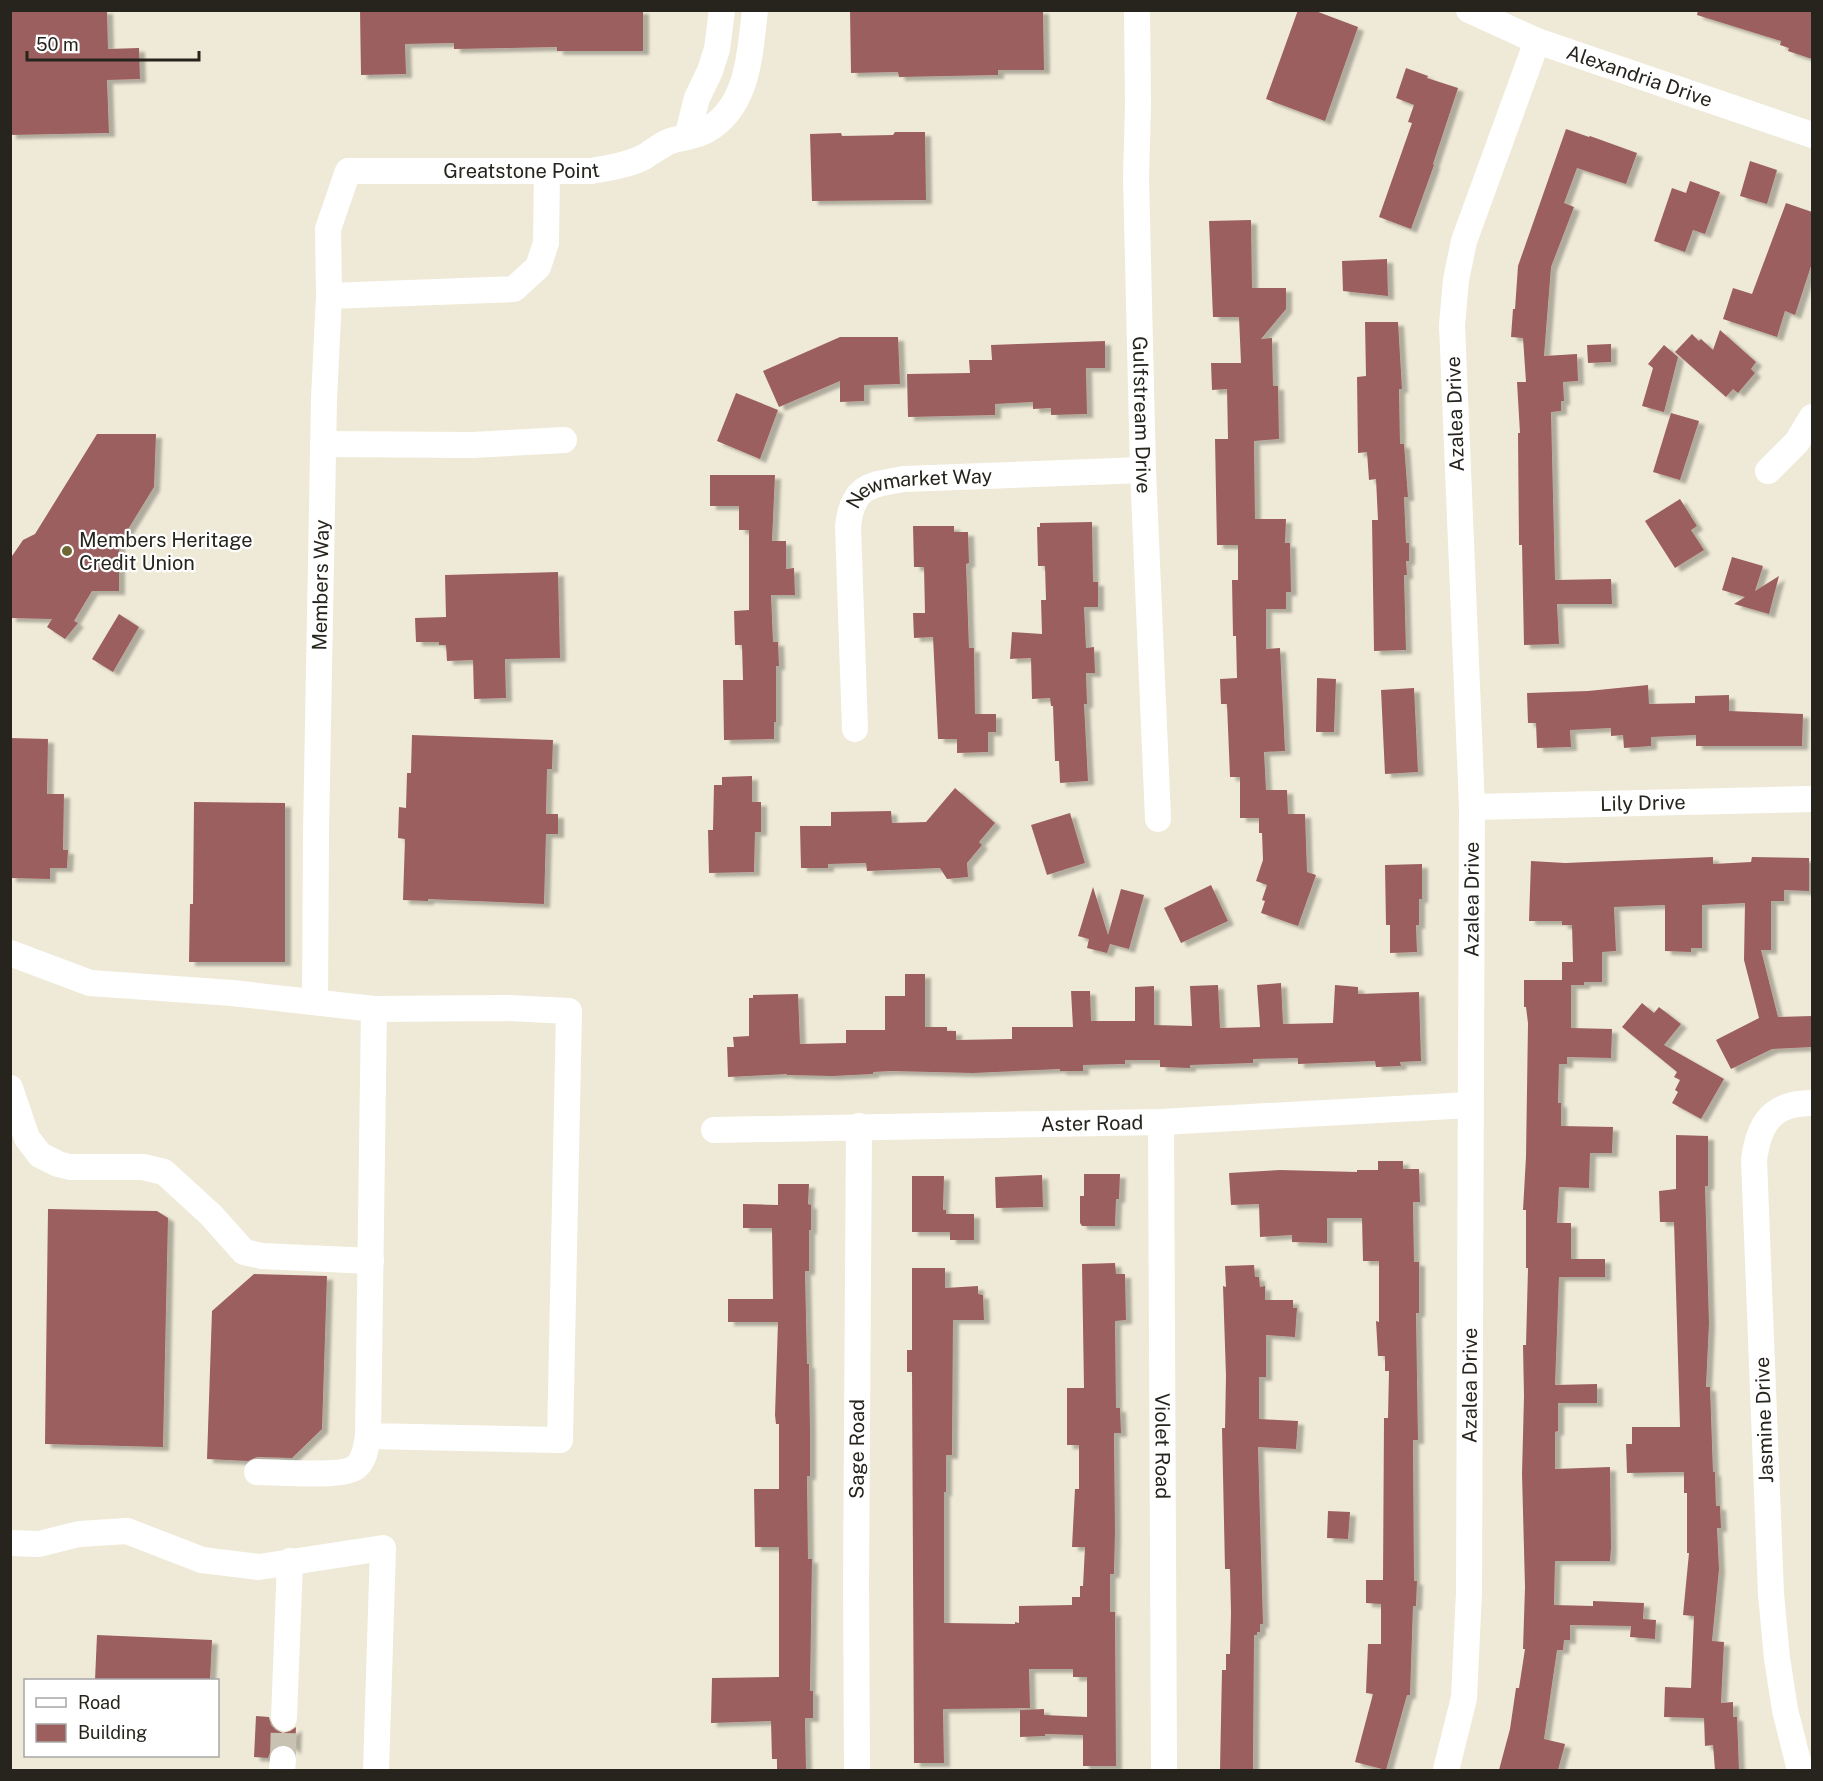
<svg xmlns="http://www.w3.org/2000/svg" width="1823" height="1781" viewBox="0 0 1823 1781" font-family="'Public Sans',sans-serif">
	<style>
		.building { fill: #9c5f5e; filter: url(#shadow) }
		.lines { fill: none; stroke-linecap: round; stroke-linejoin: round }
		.minor-tunnel { stroke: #c7c2b2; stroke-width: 26; stroke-dasharray: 26 13; stroke-linecap: butt }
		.minor { stroke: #fff; stroke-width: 26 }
		.poi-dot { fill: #6e6733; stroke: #fff; stroke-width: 2 }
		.labels { text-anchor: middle; stroke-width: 4.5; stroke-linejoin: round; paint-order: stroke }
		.street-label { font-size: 20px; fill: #26241d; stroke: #fff }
		.poi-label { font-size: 20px; fill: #26241d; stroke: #fff; text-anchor: start }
	</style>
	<defs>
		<filter id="shadow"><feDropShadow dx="6" dy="4" stdDeviation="1.5" flood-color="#0004"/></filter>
	</defs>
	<rect width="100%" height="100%" fill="#efead7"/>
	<g class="building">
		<path d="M10,10H107L108,49L139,48L140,79L107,80L109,133L10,135Z"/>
		<path d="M360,10H643V51H557V47L454,49V43L405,44L406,74L361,75Z"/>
		<path d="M850,10H1043L1044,70H998V75L899,77L898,72L851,73Z"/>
		<path d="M1298,10H1313L1358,27L1325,121L1266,99Z"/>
		<path d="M1698,10H1812V59L1788,51L1789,48L1780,45L1781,41L1697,15Z"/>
		<path d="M1406,68L1428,76L1427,78L1458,88L1433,164L1434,165L1411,229L1379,217L1412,123L1408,122L1414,105L1396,98Z"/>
		<path d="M1566,129L1589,137L1590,136L1637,153L1626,184L1577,168L1564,203L1574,207L1551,267L1544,356L1577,354L1578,381L1563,382L1564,401H1561V411L1551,412L1555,580L1611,579L1612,604H1557L1559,644L1524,645L1522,545H1519L1518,433H1520L1517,382H1526L1523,338L1511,337L1513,309H1515L1518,266Z"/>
		<path d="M895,132H925L926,200L812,201L810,134L841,133L842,136L893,135Z"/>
		<path d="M1750,161L1777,170L1767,204L1740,196Z"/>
		<path d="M1690,181L1720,192L1705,234L1693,230L1685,252L1654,241L1672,188L1686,193Z"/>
		<path d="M1786,203L1812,212V263L1795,315L1785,311L1777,337L1723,319L1733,288L1752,294Z"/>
		<path d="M1251,220L1252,288H1286V309L1261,339L1272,338L1273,386H1278L1279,439L1254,441L1255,519H1286L1285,543H1290L1291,592H1286V609H1266V649L1280,648L1285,751L1264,752L1266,790H1287L1288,814H1305L1307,872L1316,875L1298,926L1261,913L1265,901L1262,900L1267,885L1256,881L1263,860L1262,833H1259V818H1240V777H1230L1227,704H1221L1220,679L1237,678L1236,636H1233L1232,580H1238V545H1217L1215,439H1228L1227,389L1212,390L1211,363H1241L1239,317H1213L1209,221Z"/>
		<path d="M1387,259L1388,296L1343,291L1342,261Z"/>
		<path d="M1365,322H1398L1402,389H1399L1400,444H1404L1408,497H1404L1406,543H1409V561H1406L1407,575H1404L1406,650L1374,651L1372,520H1378L1376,479L1369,480L1367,452L1358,453L1357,377L1366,376Z"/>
		<path d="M1720,330L1756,362L1751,369L1755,373L1738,393L1733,389L1726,397L1675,352L1692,334L1699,341L1701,339L1713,350Z"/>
		<path d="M840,337H898L900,384L864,385V401L840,402V381L779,407L763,371Z"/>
		<path d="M1105,341V368H1086L1087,414L1051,415V408L1033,409V402L995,404V415L908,417L907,374L970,373L969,360H992L991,345Z"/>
		<path d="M1611,344V362L1588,363L1587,345Z"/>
		<path d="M1664,345L1678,357L1664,412L1642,406L1653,368L1648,364Z"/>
		<path d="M736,393L778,410L760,459L717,441Z"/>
		<path d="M1671,413L1699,421L1680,480L1653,472Z"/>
		<path d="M97,434H156L154,487L119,544V591H92L74,621L78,623L65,639L47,627L52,619L10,618V559L23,540L35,534Z"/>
		<path d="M710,475H775L772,541H786V569L794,568L795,595H771L773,642H778L779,666H776V722H774V739L724,740L723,680H743L742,645H735L734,611L749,610V530H739V506H710Z"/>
		<path d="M1680,499L1697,526L1691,530L1704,550L1675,568L1645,521Z"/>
		<path d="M1092,522L1093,582H1098V607H1084L1086,648L1094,647L1095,673H1086L1087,704H1084L1088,781L1060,783L1059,761H1055L1053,706H1051L1050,698L1032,699L1031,658L1010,659L1012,632L1042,634L1041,600H1046L1045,566H1038L1037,527H1040V523Z"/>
		<path d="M913,526H954V532H968L969,563L966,564L969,648H974L975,714H996V732H988V752L957,753V739H938L933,637L914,638L913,613H925L924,567H914Z"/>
		<path d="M1732,557L1763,566L1755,591L1779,576L1769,614L1734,604L1745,597L1722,590Z"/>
		<path d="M558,572L560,658L505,659L506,698L474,699L473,660L447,661L446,645H439V642H416L415,618L446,617L445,575Z"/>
		<path d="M119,614L139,627L113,672L92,659Z"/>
		<path d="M1317,678L1336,679L1334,732H1316Z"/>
		<path d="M1648,685L1649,704L1695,703V696L1729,695V711L1803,714L1802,746H1696V735L1651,737V746L1624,748L1623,735L1611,736V728L1570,730L1571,747L1537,748L1536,723H1528L1527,693L1588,691Z"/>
		<path d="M1414,688L1418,772L1385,774L1381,690Z"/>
		<path d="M412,735L553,740L552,769H547L546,814H558V834H546L544,904L428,899V901L403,900L405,839L398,838L399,807L406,808L407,773H411Z"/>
		<path d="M10,738L48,739L47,794H64L63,850H68L67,868H50V879L10,878Z"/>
		<path d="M752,776V802H761V832H755L754,872L709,873L708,830H713L714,785H722V777Z"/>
		<path d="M955,788L995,823L979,842L982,845L967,863L968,877L947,879L940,868L867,871L866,863L828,864V868H801L800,826H831V812L891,811L892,823L926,822Z"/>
		<path d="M194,802L285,803V962H189L190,904H193Z"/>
		<path d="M1070,813L1085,863L1047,875L1031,825Z"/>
		<path d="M1713,857V864L1751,862L1752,857L1809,858V891L1784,890V901H1771V950H1761L1778,1017L1812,1016V1047L1772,1049L1731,1069L1716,1040L1759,1018L1744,960L1745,903L1702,905V948H1691V952L1665,951V905L1614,907L1616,951L1602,952V982H1584V985H1571V1028L1612,1029L1611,1058L1567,1057V1064H1559L1558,1103H1561V1126L1613,1127L1612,1153H1590L1589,1188L1559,1187L1557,1223H1571V1259H1605V1277H1559L1555,1385L1597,1384V1403H1558V1431L1555,1432V1469L1610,1467L1611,1548L1610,1561H1555L1554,1605L1593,1606V1601L1644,1603L1643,1619L1656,1620L1655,1639L1630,1637L1631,1626L1570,1625V1640H1564L1563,1650H1557L1544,1739L1565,1744L1558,1770H1499L1510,1729L1516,1688H1519L1525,1649H1523L1525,1587L1522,1474L1524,1396L1523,1345H1526L1528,1268H1526V1210H1523L1526,1157L1528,1023L1526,1007H1524V980H1562V962H1573L1572,925H1562V921H1529L1531,861L1565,863Z"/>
		<path d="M1422,864V899H1419V925H1416L1417,952L1390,953V925H1386L1385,865Z"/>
		<path d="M1211,885L1228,921L1181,943L1164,908Z"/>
		<path d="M1093,887L1108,935L1121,889L1144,895L1129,949L1110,944L1107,953L1087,948L1089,939L1078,936Z"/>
		<path d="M905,974H925V1027H947V1031H956V1040L1012,1039V1027H1073L1071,991H1090L1091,1021H1135V987L1154,986V1025L1192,1026L1190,986L1218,985L1220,1028L1260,1027L1257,985L1281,983L1283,1024L1333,1023L1335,985L1358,987V994L1419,992L1421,1061L1400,1062L1401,1066L1376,1067L1375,1061L1298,1064V1058L1253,1059V1063L1190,1065V1068L1160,1067V1060H1125V1064L1083,1065V1071H1060V1069L973,1073L891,1071L873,1072V1074L833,1076L787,1075V1074L728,1077L727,1047H734L733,1037L749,1036V998H753V995L798,994L800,1044L846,1043V1030H885V996H905Z"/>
		<path d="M1642,1003L1654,1013L1659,1007L1681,1024L1664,1045L1724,1079L1701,1119L1672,1103L1678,1092L1675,1090L1680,1080L1674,1077L1677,1072L1622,1027Z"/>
		<path d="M1676,1135L1708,1136V1186H1705L1709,1323L1706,1387H1710L1713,1472H1715L1716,1506H1720L1721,1528H1717L1719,1569L1712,1641L1724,1642L1721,1703L1733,1702V1717H1737L1739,1770H1715L1713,1745L1705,1746L1704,1718L1664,1717L1665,1687L1691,1688L1694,1616L1683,1615L1689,1553H1687V1493H1684V1472L1627,1473L1626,1444H1632V1427H1680L1674,1222H1660L1659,1191L1676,1189Z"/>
		<path d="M1378,1161H1403V1169H1419L1420,1202H1413L1414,1262H1419V1313H1416L1418,1440H1413L1414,1581H1417L1416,1606H1413L1410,1695H1407L1386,1770L1355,1762L1373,1694L1366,1693L1368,1644H1381V1604L1366,1603V1580H1383L1384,1418H1388L1389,1371H1385V1356H1378L1376,1321L1379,1322V1261H1363L1362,1218H1327V1243L1292,1242V1235L1260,1237L1259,1204L1231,1205L1229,1173L1280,1170L1357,1172V1170H1378Z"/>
		<path d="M1084,1174H1120L1119,1199H1116L1115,1226H1082L1080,1223V1196H1084Z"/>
		<path d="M1042,1175L1043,1207L996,1208L995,1177Z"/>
		<path d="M912,1176H944L943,1210H946V1214H974V1240H950V1232H912Z"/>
		<path d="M778,1184H809L808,1204L811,1205V1230H809V1271H805L807,1364H809L810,1430V1476H807L808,1559H812L810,1691H813V1718H805L806,1770H777V1759H772L771,1721L711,1723L712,1678L779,1677V1547H755L754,1489H779V1424H776L775,1415L778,1322H728V1299H773L772,1228H743V1204L778,1205Z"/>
		<path d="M48,1209L157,1211L168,1218L163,1447L45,1444Z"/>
		<path d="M1115,1263L1116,1274H1125L1126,1320L1115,1321L1116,1408H1120L1121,1433H1114L1115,1531L1114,1574H1110V1612H1115L1116,1766H1083V1735L1045,1734V1736L1020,1737V1710L1044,1709V1715L1087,1717V1677H1073V1669H1029L1030,1708L943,1709L944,1763H914L912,1372H907V1350H912V1268H945V1288L978,1286V1294L983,1295L984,1320H953L952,1455H946V1492H944V1623L1015,1624V1622L1019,1623V1606L1072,1605V1597H1080V1586H1083L1085,1547H1072L1075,1489H1079V1445H1067V1388H1084L1082,1264Z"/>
		<path d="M1254,1265L1255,1277H1259L1260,1287L1265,1286V1300H1293V1308H1297L1295,1337L1266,1335V1377H1259V1419L1298,1421L1296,1449L1258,1447L1263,1624H1260V1632H1257V1635H1254L1253,1770H1220L1222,1670H1226V1654H1230L1231,1613L1230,1569H1225L1222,1428H1225L1226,1376L1223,1286L1226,1287L1225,1266Z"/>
		<path d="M254,1274L327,1276L322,1429L292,1458L257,1457L248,1461L207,1459L212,1311Z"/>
		<path d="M1328,1511L1350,1512L1348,1539L1327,1538Z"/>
		<path d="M97,1635L212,1640L210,1680H95Z"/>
		<path d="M256,1716L269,1717L271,1725L276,1730L283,1733L290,1731L296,1727L295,1751L291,1746L284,1744L277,1745L271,1750L268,1758L254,1757Z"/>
	</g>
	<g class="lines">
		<path class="minor-tunnel" d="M283,1759L284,1718"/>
		<g class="minor">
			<path id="s1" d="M1137,10L1138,105L1136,177L1143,470L1158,819"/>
			<path id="s2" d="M1469,10L1537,41L1812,135"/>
			<path d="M687,137L697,98L710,71L717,49L722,10"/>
			<path d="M329,296L514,289L538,267L546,243L547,171"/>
			<path d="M324,444L472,445L564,440"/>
			<path d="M1768,471L1797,442L1812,417"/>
			<path id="s3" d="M855,729L848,527C852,486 869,485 904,479L1143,470"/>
			<path id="s4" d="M1472,807L1812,799"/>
			<path d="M10,953L90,983L232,993L374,1009L506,1008L569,1011L560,1440L368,1436L374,1009"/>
			<path id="s5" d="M315,1002L316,833L324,399L329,296L328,229L348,171H591C609,168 628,165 644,157C652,152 660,146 668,142C681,137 695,137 707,130C749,106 750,52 755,10"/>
			<path d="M10,1088L27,1138L40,1155L58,1164L70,1167H143L164,1172L211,1215L244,1252L262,1256L371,1261"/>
			<path id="s6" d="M1161,1122L1164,1770"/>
			<path id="s7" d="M714,1130L1161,1122L1470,1105"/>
			<path d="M257,1472C277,1472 343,1478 356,1467C365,1460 366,1446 368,1436"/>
			<path d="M10,1543L39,1544L79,1534L127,1531L202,1560L259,1567L383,1548L376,1770"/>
			<path d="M284,1718L290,1561"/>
			<path d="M282,1770L283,1759"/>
			<path id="s8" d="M857,1770L856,1583L859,1126"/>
			<path id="s9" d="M1446,1770L1464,1698L1469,1592L1472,807L1452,325L1456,280L1464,241L1537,41"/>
			<path d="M1800,1770L1785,1710L1777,1658L1771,1594L1754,1160C1759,1123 1772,1103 1812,1103"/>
		</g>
	</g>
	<circle class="poi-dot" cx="67" cy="551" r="6"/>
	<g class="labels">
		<g class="street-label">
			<text dy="7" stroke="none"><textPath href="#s2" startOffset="183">Alexandria Drive</textPath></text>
			<text dy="7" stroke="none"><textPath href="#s5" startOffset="1008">Greatstone Point</textPath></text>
			<text transform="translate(1455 414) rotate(-92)" y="7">Azalea Drive</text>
			<text dy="7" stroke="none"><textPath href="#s1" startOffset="405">Gulfstream Drive</textPath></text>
			<text dy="7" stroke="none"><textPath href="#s3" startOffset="298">Newmarket Way</textPath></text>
			<text dy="7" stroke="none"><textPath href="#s5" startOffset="417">Members Way</textPath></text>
			<text dy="7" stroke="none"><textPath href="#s4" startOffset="171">Lily Drive</textPath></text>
			<text dy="7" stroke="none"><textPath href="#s9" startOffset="873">Azalea Drive</textPath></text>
			<text dy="7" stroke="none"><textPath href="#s7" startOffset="378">Aster Road</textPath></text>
			<text dy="7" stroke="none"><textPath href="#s9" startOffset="387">Azalea Drive</textPath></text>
			<text transform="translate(1764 1420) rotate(-92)" y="7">Jasmine Drive</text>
			<text dy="7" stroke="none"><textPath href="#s6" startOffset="324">Violet Road</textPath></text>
			<text dy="7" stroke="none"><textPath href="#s8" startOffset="321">Sage Road</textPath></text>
		</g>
		<g class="poi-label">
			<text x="79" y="547">Members Heritage<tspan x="79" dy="23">Credit Union</tspan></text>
		</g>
	</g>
	<rect width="1823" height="1781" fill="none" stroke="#26241d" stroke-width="24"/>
	<rect x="24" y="1679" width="195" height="78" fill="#ffffff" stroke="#a8a7a5" stroke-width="1.5"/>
	<rect x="36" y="1698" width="30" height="9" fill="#ffffff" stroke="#a8a7a5" stroke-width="1.5"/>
	<text x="78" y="1709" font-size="18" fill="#26241d">Road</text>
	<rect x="36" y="1724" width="30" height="18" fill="#9c5f5e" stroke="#a8a7a5" stroke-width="1.5"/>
	<text x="78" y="1739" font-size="18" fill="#26241d">Building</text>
	<path d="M27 51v9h172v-9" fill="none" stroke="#26241d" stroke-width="3"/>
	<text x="36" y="51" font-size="18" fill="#26241d" stroke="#ffffff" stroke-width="4.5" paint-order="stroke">50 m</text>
</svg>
